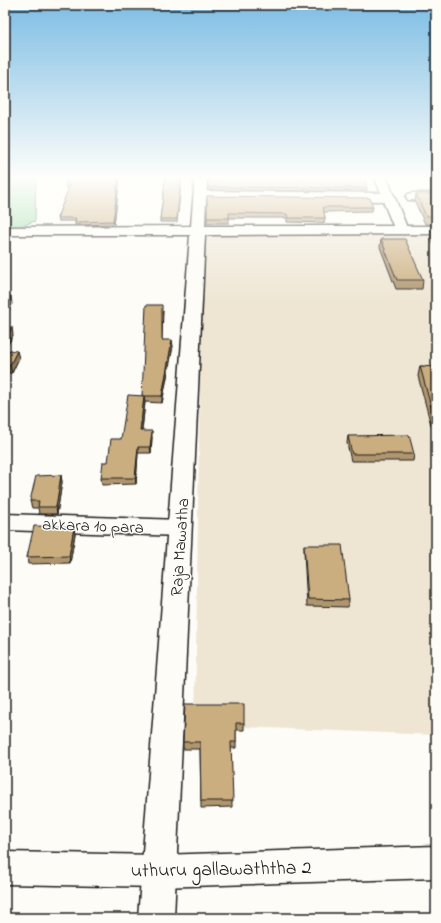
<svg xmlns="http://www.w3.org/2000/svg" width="441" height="923" viewBox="0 0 441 923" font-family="'Indie Flower',sans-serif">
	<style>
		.built { fill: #eee5d3 }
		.green { fill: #9bdda8; stroke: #5c7c62 }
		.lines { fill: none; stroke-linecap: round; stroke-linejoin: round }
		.minor-casing { stroke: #1c1c1c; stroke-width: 3 }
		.tertiary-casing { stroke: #1c1c1c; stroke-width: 3 }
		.minor { fill: #fdfcf7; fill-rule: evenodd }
		.tertiary { fill: #fdfcf7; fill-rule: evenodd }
		.wall { fill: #af966e; stroke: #1c1c1c }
		.shaded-wall { fill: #8e7a5a; stroke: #1c1c1c }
		.building { fill: #cbae80; stroke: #1c1c1c }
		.labels { text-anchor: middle; stroke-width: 3; stroke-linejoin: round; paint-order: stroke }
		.street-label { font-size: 17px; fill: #1c1c1c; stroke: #fdfcf7 }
		.near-street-label { font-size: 20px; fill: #1c1c1c; stroke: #fdfcf7 }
	</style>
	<rect width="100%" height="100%" fill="#fdfcf7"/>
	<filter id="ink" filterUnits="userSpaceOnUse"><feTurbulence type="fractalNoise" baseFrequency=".025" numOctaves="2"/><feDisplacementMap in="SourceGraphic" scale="8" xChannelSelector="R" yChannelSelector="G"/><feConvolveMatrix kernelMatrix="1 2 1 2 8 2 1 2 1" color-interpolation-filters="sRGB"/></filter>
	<g filter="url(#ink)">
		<path class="built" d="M202,233L436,235V735L195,725Z"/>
		<path class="green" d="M5,176H36L35,221L21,226H5Z"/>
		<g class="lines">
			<defs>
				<g id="minor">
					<path d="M374,176H386L408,230L406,233H396L383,201L200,199L196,198L194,195L196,192L200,191L381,193Z"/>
					<path d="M412,193H436V201L408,200L406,197L408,194Z"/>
					<path d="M5,514L180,520L188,522L191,528L188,534L180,536L5,530Z"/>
					<path d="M436,846V878L159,887L5,884V852L159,855Z"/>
				</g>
				<path id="tertiary" d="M195,176H207L205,226H436V234L205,235L174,918H138L190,235H5V227L191,226Z"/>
			</defs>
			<use href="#minor" class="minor-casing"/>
			<use href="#tertiary" class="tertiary-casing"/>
			<use href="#minor" class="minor"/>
			<use href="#tertiary" class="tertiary"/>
		</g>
		<g class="wall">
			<path d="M69,176H120L114,224L75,225V221H58L57,218L69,188H66L65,185Z"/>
			<path d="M166,176H182L177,222H160V219Z"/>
			<path d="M208,187L367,188V191L208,190Z"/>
			<path d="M416,194H436V225L425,224L415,202Z"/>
			<path d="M207,196L373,207L372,211L324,212L325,218L324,223L287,222V218H229V223H207Z"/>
			<path d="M436,226V250L430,236L431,227Z"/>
			<path d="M381,239L423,280L422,289H396L380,247Z"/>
			<path d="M163,311L162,340L173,346L162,403L145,402L142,431L152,437L151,453H138L136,484L102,485L101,478L108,462L121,439L142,396Z"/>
			<path d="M5,327L13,335L5,350L19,358L12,373H5Z"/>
			<path d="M420,366L436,367V425H431L418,376Z"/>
			<path d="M348,436L414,454L413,461H351L347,443Z"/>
			<path d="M61,475L62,482L57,514H39L38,508H32L30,501Z"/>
			<path d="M75,534L70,563L28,564L27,557Z"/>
			<path d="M304,545L349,600L348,607L307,606L304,552Z"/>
			<path d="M185,704L244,723V730H236V748H231L232,807L201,808L200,749H183V742Z"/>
		</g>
		<g class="shaded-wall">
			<path d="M119,176L120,177L114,224L113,221Z"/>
			<path d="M11,296L12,304L5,319V308Z"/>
			<path d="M12,327L13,335L5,350V340Z"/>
			<path d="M172,340L173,346L162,403V396Z"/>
			<path d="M17,351L19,358L12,373L10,365Z"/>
			<path d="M144,396L145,402L141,438L140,431Z"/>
			<path d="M152,431V437L151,453L150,447Z"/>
			<path d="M138,447V453L136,484L135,478Z"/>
			<path d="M61,475L62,482L57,514L56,507Z"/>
			<path d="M74,527L75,534L70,563L69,556Z"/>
		</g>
		<g class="building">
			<path d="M69,176H119L113,221L75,222L76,218H57L70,185H65Z"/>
			<path d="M166,176H181L177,219H160Z"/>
			<path d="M220,176H364L367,188L208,187V179H220Z"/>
			<path d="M416,194H436V216H426Z"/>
			<path d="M207,196L370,198L373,207H323L325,218H288L287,214L229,213V218H207Z"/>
			<path d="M436,226V237L431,227Z"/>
			<path d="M381,239H405L423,280H397Z"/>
			<path d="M5,296H11L5,308Z"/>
			<path d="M146,305H162V340H172L162,396H142Z"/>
			<path d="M5,327H12L5,340Z"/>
			<path d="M5,350L17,351L10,365H5Z"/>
			<path d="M420,366L436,367V414H433Z"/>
			<path d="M128,395L144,396L140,431H152L150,447H138L135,478H101L103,462H108L111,439H121Z"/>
			<path d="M409,435L414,454H352L348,436Z"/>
			<path d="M61,475L56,507H38L39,501H30L36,476Z"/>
			<path d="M34,526L74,527L69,556L27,557Z"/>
			<path d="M304,545H342L349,600L308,599Z"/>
			<path d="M185,704H244V723H236V742H231L233,801H201L200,742H183Z"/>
		</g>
	</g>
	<linearGradient id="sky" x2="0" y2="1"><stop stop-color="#7dbde4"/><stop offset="0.58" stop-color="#fefefb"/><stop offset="1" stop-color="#fefefb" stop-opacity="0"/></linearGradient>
	<rect width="441" height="306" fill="url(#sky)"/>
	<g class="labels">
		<g class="street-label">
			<text transform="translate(93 525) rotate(2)" y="6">akkara 10 para</text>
			<text transform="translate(179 547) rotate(-86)" y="6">Raja Mawatha</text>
		</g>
		<g class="near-street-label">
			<text transform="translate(221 868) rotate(-1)" y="7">uthuru gallawaththa 2</text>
		</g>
	</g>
	<rect width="441" height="923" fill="none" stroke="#fdfcf7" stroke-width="20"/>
	<rect x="10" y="10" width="421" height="903" fill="none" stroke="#1c1c1c" stroke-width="1.5" filter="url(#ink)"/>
</svg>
